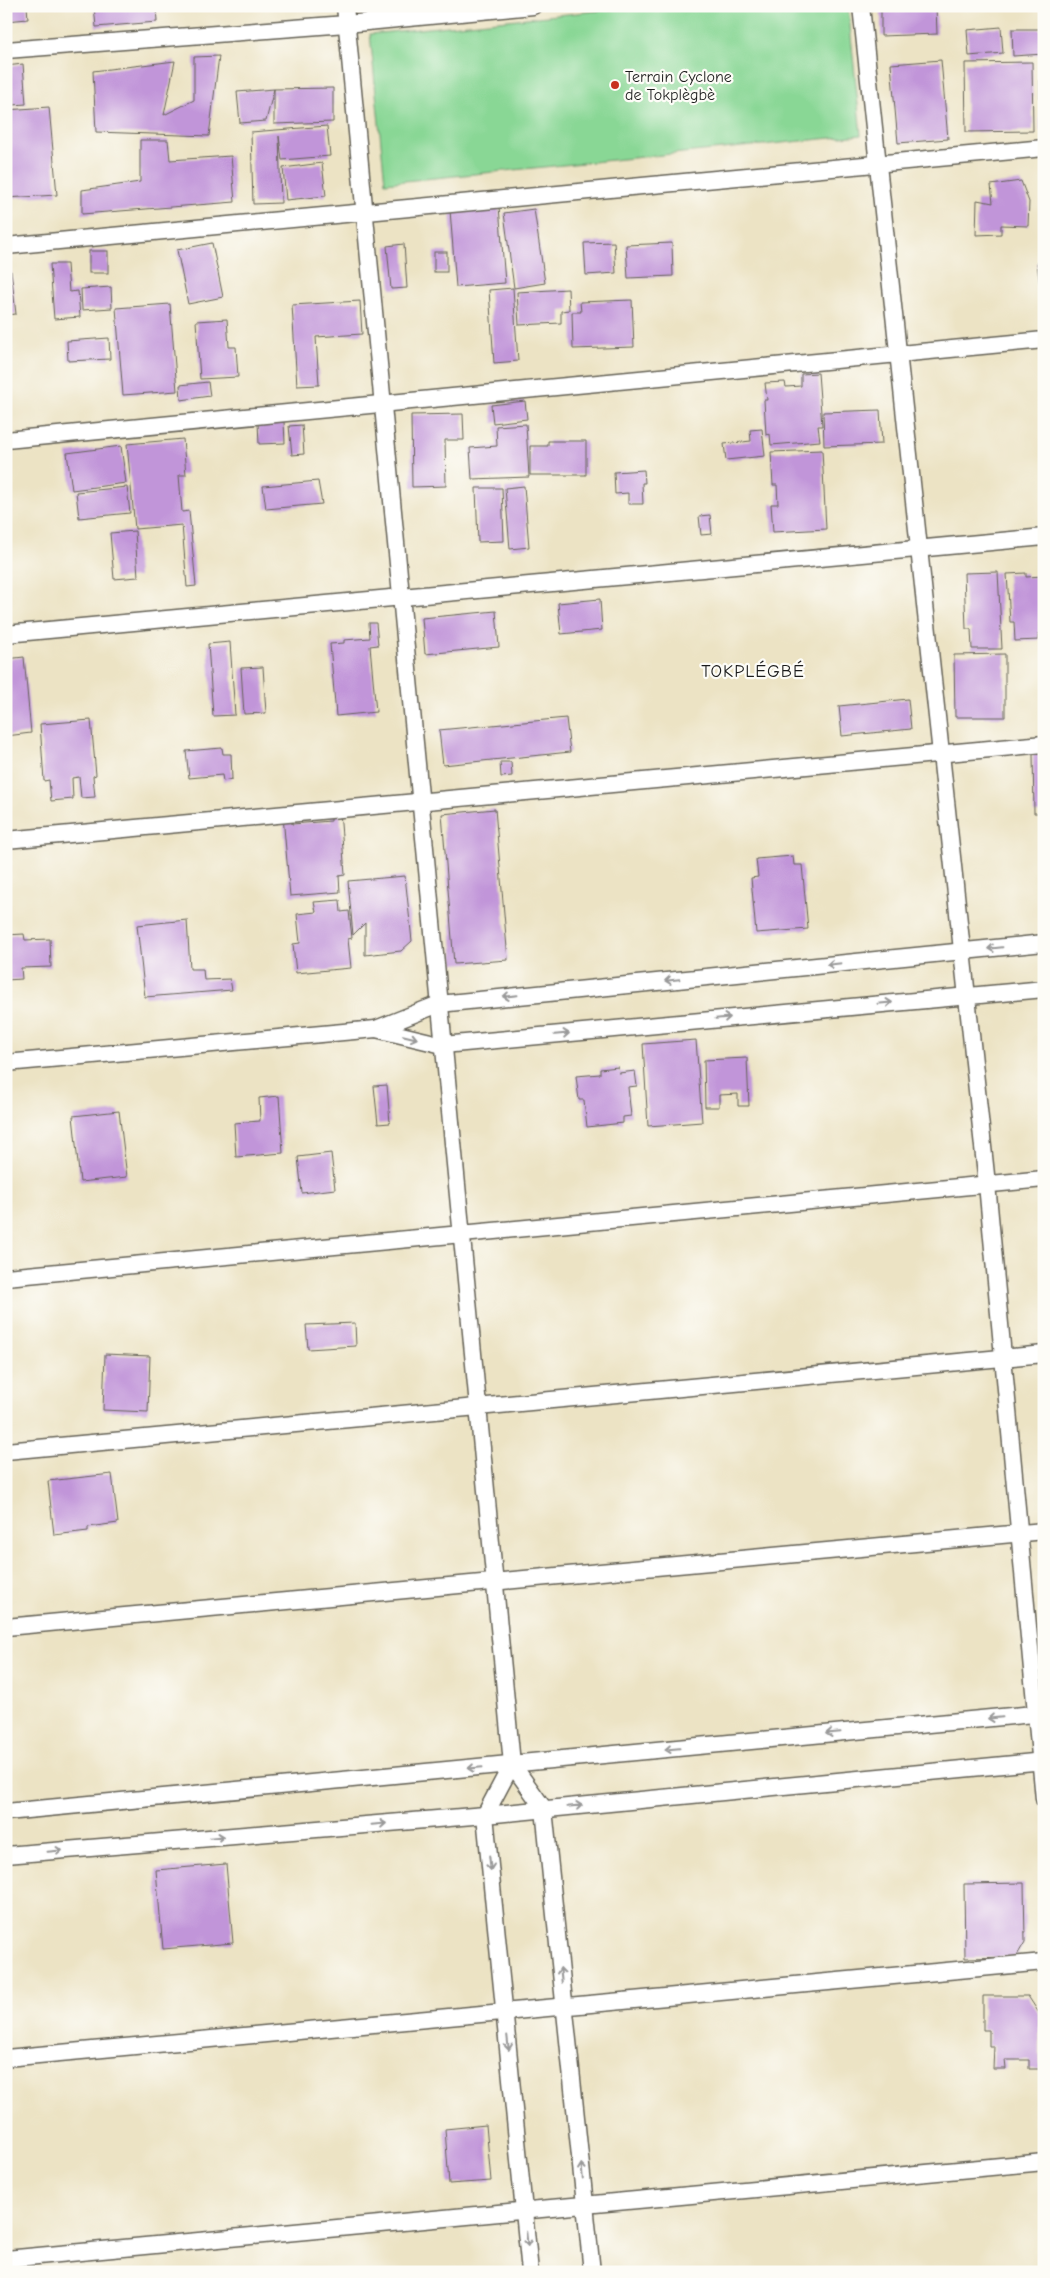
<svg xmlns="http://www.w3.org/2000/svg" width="1050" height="2278" viewBox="0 0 1050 2278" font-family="'Comic Neue',sans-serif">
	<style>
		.green { fill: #89d795; stroke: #527a58 }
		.building { fill: #c195d9 }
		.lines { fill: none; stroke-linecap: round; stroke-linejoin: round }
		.street-casing { stroke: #656257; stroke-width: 19 }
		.street { stroke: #fff; stroke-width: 16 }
		.oneway { stroke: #999 }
		.poi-dot { fill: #c8321e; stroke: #fdfcf7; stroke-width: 2 }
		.labels { text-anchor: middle; stroke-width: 4.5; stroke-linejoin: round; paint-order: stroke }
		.poi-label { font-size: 16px; fill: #1c1c1c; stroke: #fdfcf7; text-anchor: start }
		.neighbourhood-label { font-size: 18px; letter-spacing: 1px; fill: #1c1c1c; stroke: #fdfcf7 }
	</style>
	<rect width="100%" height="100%" fill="#fdfcf7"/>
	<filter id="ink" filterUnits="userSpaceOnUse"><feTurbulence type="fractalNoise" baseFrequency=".02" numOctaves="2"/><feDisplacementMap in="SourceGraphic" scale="10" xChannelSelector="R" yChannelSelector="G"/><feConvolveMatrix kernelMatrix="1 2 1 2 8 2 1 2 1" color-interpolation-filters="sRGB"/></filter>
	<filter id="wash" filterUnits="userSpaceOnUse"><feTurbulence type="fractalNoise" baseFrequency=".0096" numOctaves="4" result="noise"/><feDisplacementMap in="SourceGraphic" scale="20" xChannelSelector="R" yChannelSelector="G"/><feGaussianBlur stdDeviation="1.12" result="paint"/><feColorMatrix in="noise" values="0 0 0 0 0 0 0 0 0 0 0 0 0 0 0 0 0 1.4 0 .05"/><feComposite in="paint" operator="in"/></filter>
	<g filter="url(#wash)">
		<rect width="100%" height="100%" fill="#ece3c4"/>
		<path class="green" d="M646,6H848L861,135L385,183L370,34Z"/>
		<g id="blocks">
			<g class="building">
				<path d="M6,6H27L28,19L6,21Z"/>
				<path d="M94,6H156L157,22L96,27Z"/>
				<path d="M881,6H936L937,34L881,36Z"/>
				<path d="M1001,27L1003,53L969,56L967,30Z"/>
				<path d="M1012,29H1044V54L1013,56Z"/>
				<path d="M219,56L209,136L96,132L93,71L175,61L164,115L194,100V57Z"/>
				<path d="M941,60L948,139L898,143L891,64Z"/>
				<path d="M1032,62L1033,131L966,132L965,63Z"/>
				<rect x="1040" y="62" width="4" height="69"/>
				<path d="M23,64L26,104L13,105V97L6,98V66Z"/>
				<path d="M333,88V122L274,124V89Z"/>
				<path d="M274,89L266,121L240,123L237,92Z"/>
				<path d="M49,107L57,195L6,198V110Z"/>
				<path d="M327,126L330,156L282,160L279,136L281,203L253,204L251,132Z"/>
				<path d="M140,140H168L170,160L231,156L235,202L82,214V190L140,182Z"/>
				<path d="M322,163L326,196L286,200L283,168Z"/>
				<path d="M1021,181L1029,202L1028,226L1001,225V234L976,235L977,200L993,203L991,185Z"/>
				<path d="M499,206L505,283L456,287L450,210Z"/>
				<path d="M534,209L545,283L514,288L504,213Z"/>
				<path d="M614,242L616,273L586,275L584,243Z"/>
				<path d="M212,243L223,297L188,304L177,250Z"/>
				<path d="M672,243L673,276L628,278L626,245Z"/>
				<path d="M404,244L407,288L391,289L387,246Z"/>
				<rect x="89" y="251" width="19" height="22"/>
				<rect x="434" y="252" width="13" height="20"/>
				<path d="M1044,262V303L1042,304L1037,263Z"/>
				<path d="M50,264H67L69,292L78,291L80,317L54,319Z"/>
				<path d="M11,271L16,314L6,315V272Z"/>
				<path d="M111,287L112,308L82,310L81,289Z"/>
				<path d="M513,288L518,361L494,363L489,290Z"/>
				<path d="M568,289L569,310L561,311V323L519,325L517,292Z"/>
				<path d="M632,300L634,347L573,349L572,312H581L580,302Z"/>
				<path d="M360,301L362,334L316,337L319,385L297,386L292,305Z"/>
				<path d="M170,304L177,391L123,395L116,308Z"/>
				<path d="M227,319L229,347H236L238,377L200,379L196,321Z"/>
				<path d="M109,338L110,359L68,361L67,341Z"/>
				<path d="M818,373L822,426H818L820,441L771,445L770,434L766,435L764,400H767L765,383L785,382L786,387L801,386V374Z"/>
				<path d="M208,382L210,396L181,400L180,385Z"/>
				<path d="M525,401L527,419L493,423L491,405Z"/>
				<path d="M880,410L882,444L824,446L823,412Z"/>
				<path d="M463,414L464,440H445L446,486L412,487L411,415Z"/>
				<path d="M284,422L285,443L259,444L258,423Z"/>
				<path d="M526,424L529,477L472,479L470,448L497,446L496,426Z"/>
				<path d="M302,425L304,454L292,455L289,426Z"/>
				<path d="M762,429L765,456L726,460L724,444L751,441L750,430Z"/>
				<path d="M183,439L186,475H179L182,512L189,511L196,586L187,587L182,525L135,529L127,444Z"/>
				<path d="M548,441H586V475H530V446H548Z"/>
				<path d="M121,446L126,483L72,490L67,453Z"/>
				<path d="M822,450L826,529L773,532L771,504H778L777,485H773L771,452Z"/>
				<path d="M644,470L645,483H642L643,504H628V493L615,494L614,472Z"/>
				<path d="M318,481L322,504L266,509L263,486Z"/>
				<path d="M524,486L529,547L510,549L505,488Z"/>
				<path d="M127,487L130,513L79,518L76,492Z"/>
				<path d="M476,488H502L504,541L478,542Z"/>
				<path d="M710,515L712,534L701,535L699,516Z"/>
				<path d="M135,531L138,577L114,579L110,533Z"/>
				<path d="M998,572L1002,649H972L971,629H966L964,573Z"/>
				<path d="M1026,573V577L1044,576V633L1039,634V640L1015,641L1014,622H1010L1007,574Z"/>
				<path d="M600,599L602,630L561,634L558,603Z"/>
				<path d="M496,611L499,647L425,654L422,618Z"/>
				<path d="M369,623H376L378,645L370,646L376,712L336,716L330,644L344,643V640L370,638Z"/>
				<path d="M230,642L235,715L213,716L208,644Z"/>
				<path d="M1005,654V717H955L954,655Z"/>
				<path d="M24,657L31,733L6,736V659Z"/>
				<path d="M263,667L266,713L244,714L241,668Z"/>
				<path d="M908,699L911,729L842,736L839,706Z"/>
				<path d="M566,718L570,752L443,765L439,730Z"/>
				<path d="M91,720L96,775L93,776L95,797L81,798L79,777L72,778L73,799L51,801L49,780L44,781L40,724Z"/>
				<path d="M222,748L223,754H231L232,779L223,781L222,775L189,778L186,751Z"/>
				<path d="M1044,753V813H1034L1033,754Z"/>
				<path d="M500,762H511L512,776L501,777Z"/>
				<path d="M495,809L508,960L454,964L442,814Z"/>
				<path d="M340,811L345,875L339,876L340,892L290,896L283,816L291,815L292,824L331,821V812Z"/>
				<path d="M793,856L794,865H802L808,929L756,933L751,878L758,877L756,859Z"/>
				<path d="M405,876L412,941L401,951L365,955V923L353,935L348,881Z"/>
				<path d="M340,900L341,912L349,911L352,938L348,939L351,968L296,973L293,944L300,943L297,914L316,912L314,902Z"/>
				<path d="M187,920L190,969H203L204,980L230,979L232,990L145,997L137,925Z"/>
				<path d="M24,934L25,940L50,939L51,967L21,968L22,979L6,980V935Z"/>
				<path d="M696,1040L702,1122L648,1126L643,1044Z"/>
				<path d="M747,1058L749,1106H738V1094L719,1095V1107H705L704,1060Z"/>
				<path d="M618,1067L619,1073L635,1071L637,1086L628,1087L631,1116L623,1117V1123L587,1127L584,1100H579L576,1076L600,1074V1069Z"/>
				<path d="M387,1085L390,1123L378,1124L374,1086Z"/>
				<path d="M279,1096L283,1153L236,1157L234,1123L260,1121L259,1098Z"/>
				<path d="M119,1111L127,1177L80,1182L73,1116Z"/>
				<path d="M331,1153L335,1189L302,1193L298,1157Z"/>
				<path d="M355,1323L356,1346L308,1349L306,1325Z"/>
				<path d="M105,1354L150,1356L148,1412L103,1410Z"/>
				<path d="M112,1474L118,1523L88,1527V1531L54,1535L48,1481Z"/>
				<path d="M226,1864L233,1943L163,1949L156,1870Z"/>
				<path d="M1024,1883L1025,1942L1016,1957L965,1958L964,1884Z"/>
				<path d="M983,1996H1028L1039,2013L1040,2069H1029V2060H1005L1006,2069H993L994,2046H989V2030H983Z"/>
				<path d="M486,2125L491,2181L449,2184L445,2129Z"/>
			</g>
		</g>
	</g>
	<g filter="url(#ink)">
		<use href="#blocks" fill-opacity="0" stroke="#656257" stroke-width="1"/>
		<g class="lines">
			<defs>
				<g id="street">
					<path d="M345,6L512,1764L544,1809L592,2272"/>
					<path d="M861,6L987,1184L1044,1799"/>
					<path d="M6,50L346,24L533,6"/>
					<path d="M6,246L1044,148"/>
					<path d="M6,440L1044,340"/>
					<path d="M6,634L1044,537"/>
					<path d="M6,840L1044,744"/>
					<path d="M376,1029L443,1045L1044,989"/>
					<path d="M6,1063L376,1029L439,1004L1044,943"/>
					<path d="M6,1277L1044,1179"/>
					<path d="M6,1451L1044,1354"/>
					<path d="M6,1627L1044,1531"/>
					<path d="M512,1764L485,1815L530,2272"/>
					<path d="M6,1812L1044,1713"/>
					<path d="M6,1855L485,1815L1044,1761"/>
					<path d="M6,2058L1044,1962"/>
					<path d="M6,2259L1044,2162"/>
				</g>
			</defs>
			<use href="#street" class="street-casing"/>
			<use href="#street" class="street"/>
		</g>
		<defs><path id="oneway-shaft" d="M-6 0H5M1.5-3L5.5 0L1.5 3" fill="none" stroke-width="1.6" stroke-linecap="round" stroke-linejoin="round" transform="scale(1.25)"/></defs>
		<g class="oneway">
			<use href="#oneway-shaft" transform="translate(995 948) rotate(174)"/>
			<use href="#oneway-shaft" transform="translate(834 964) rotate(174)"/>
			<use href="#oneway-shaft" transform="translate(672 980) rotate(174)"/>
			<use href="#oneway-shaft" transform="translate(510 996) rotate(174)"/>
			<use href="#oneway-shaft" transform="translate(885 1003) rotate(-5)"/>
			<use href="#oneway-shaft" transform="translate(723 1018) rotate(-5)"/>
			<use href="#oneway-shaft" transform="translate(562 1034) rotate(-5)"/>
			<use href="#oneway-shaft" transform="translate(410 1037) rotate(13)"/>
			<use href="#oneway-shaft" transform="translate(995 1718) rotate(175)"/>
			<use href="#oneway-shaft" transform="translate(833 1733) rotate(175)"/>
			<use href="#oneway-shaft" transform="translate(672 1749) rotate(175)"/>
			<use href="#oneway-shaft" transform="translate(475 1768) rotate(175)"/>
			<use href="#oneway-shaft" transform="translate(575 1806) rotate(-6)"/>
			<use href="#oneway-shaft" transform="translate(379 1824) rotate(-5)"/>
			<use href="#oneway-shaft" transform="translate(217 1837) rotate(-5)"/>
			<use href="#oneway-shaft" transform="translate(55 1851) rotate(-5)"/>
			<use href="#oneway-shaft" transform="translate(490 1863) rotate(84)"/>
			<use href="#oneway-shaft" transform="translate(561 1975) rotate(-96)"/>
			<use href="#oneway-shaft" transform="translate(508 2043) rotate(84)"/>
			<use href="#oneway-shaft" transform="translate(582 2171) rotate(-96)"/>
			<use href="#oneway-shaft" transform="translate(527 2239) rotate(84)"/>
		</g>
	</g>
	<circle class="poi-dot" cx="615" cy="85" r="5"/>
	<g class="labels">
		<g class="poi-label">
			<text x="625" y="82">Terrain Cyclone<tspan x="625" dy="18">de Tokplègbè</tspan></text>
		</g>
		<g class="neighbourhood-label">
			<text x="753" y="677">TOKPLÉGBÉ</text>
		</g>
	</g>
	<rect width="1050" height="2278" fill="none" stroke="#fdfcf7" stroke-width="25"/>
</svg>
